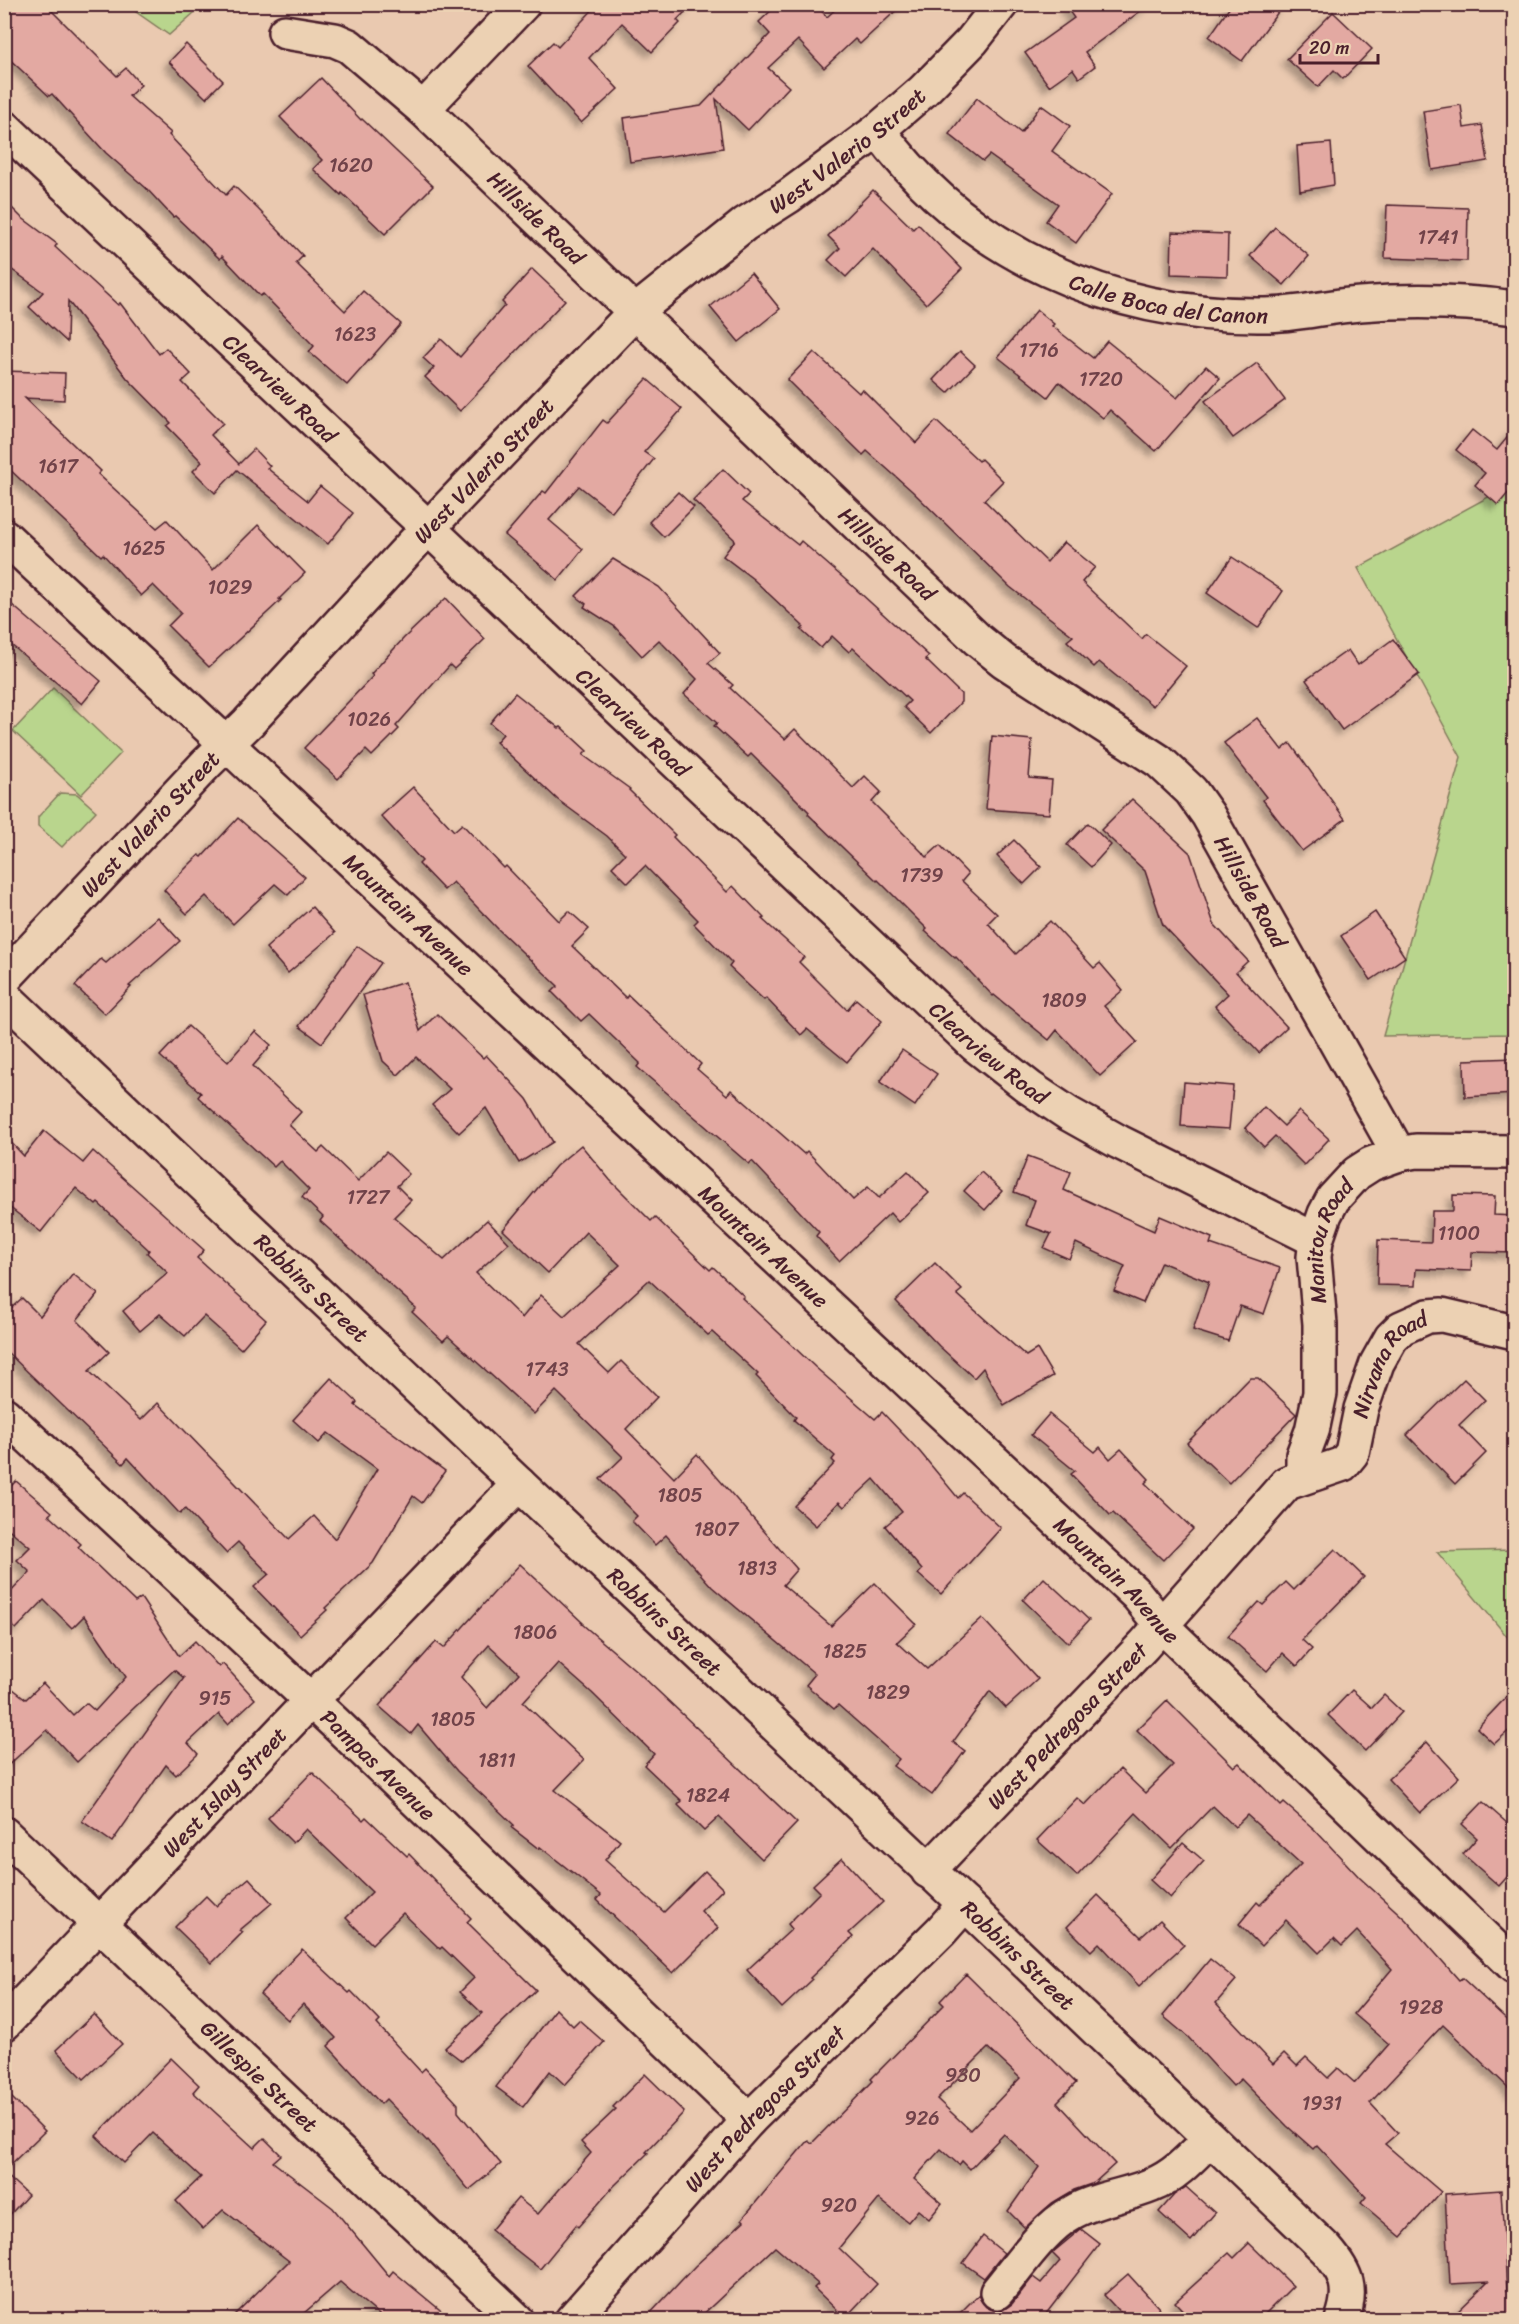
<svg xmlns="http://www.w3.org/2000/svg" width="1519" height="2324" viewBox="0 0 1519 2324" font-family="Sriracha,sans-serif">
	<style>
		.green { fill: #b9d58d; stroke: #827a5c; stroke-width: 1.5 }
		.building { fill: #e3a9a2; stroke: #4a1f2b; stroke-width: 1.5; fill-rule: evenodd; filter: url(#shadow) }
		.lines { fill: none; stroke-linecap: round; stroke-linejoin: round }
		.minor-casing { stroke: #4a1f2b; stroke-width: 38 }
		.minor { stroke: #ecd1b3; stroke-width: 33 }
		.labels { text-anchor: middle; stroke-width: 5; stroke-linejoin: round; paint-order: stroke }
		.number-label { font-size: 20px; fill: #704249 }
		.street-label { font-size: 22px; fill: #4a1f2b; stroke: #ecd1b3 }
	</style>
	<defs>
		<filter id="shadow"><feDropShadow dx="-5.5" dy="5.5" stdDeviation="3" flood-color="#0004"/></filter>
	</defs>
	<rect width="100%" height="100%" fill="#eac9b0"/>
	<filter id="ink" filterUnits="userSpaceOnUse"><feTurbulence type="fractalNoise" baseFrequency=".0167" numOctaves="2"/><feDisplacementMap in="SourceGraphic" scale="12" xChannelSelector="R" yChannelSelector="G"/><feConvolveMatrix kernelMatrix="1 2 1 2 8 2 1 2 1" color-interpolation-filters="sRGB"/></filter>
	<g filter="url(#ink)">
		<g class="green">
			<path d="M126,5L203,4V5L169,35Z"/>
			<path d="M1514,483V1034L1383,1036L1461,757L1358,568Z"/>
			<path d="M53,688L121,753L81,795L13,731Z"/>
			<path d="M60,793L77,794L96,811L62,847L38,826V817Z"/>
			<path d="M1514,1550V1645L1437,1552Z"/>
		</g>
		<g class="building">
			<path d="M4,4H45L117,76L126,68L141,85L129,96L171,133L169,135L226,195L234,186L258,209L303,256L296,263L345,311L363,291L401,324L347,385L309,352L314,346L263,294L260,296L222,256L220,259L175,216L173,217L146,188L106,153L52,94L49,96L4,54Z"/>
			<path d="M598,4H693L677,20L680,23L652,52L622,23L589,58L618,89L581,123L528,66L553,42L558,47Z"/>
			<path d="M778,4H815L827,17L841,4H903L860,44L855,39L824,68L798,40L768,68L789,87L748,130L716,99L723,148L630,162L624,118L701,106L770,34L759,22Z"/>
			<path d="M1064,4H1150L1085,52L1095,66L1079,78L1073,69L1049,86L1025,53L1074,18Z"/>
			<path d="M1232,4H1284L1242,61L1209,37Z"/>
			<path d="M1333,12L1372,49L1343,79L1334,70L1318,87L1287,59Z"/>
			<path d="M186,44L223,81L206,98L169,62Z"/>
			<path d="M321,78L361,120L362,119L433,186L385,234L342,193L341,195L313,169L322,160L280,117Z"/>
			<path d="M977,98L1021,133L1041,105L1070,126L1052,151L1112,194L1076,243L1046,221L1058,204L989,155L983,161L949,134Z"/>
			<path d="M1461,105L1464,128L1482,125L1488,161L1432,170L1423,111Z"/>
			<path d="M1331,143L1334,185L1300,191L1297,146Z"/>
			<path d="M873,190L913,229L918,224L962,269L926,304L873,249L846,277L828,260L840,248L828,236Z"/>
			<path d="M4,200L21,217L57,244L55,247L118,305L120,303L159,354L166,348L191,374L182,382L223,423L211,435L239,464L254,449L270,466L267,468L308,501L320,486L353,513L328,544L237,470L215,493L193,471L202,462L167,426L171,423L127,378L68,301L67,342L29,307L43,292L4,264Z"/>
			<path d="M1387,205L1468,208L1467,261L1385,258Z"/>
			<path d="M1275,227L1309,256L1284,285L1250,256Z"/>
			<path d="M1172,232L1228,234L1227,276L1171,274Z"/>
			<path d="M532,269L565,300L460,411L425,377L434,368L423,358L441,339L460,357L505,305L502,302Z"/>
			<path d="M751,273L780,309L739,342L710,307Z"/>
			<path d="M1037,310L1054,324L1052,326L1093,358L1107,341L1177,398L1206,366L1220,378L1156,451L1110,410L1103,418L1059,382L1048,397L998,357Z"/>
			<path d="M960,351L975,365L948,393L933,380Z"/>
			<path d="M814,352L859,393L862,389L916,443L936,421L979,461L981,459L1003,481L984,500L1047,562L1064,542L1095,567L1082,582L1142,639L1146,634L1186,666L1153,706L1099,662L1094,667L1067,641L1073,636L1010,587L912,491L867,451L863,455L787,380Z"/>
			<path d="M1257,363L1285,400L1233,438L1205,401Z"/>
			<path d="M4,371L65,373L64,400L25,398L101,471L98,474L157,528L167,520L213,570L258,525L305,573L279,599L281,600L209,667L168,626L181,613L153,585L141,596L103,554L101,556L4,464Z"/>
			<path d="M647,379L682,409L644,452L654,459L612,512L579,486L549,520L583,549L558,580L505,535L543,491L546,493L603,420L607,423Z"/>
			<path d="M1515,428V485L1498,505L1475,485L1485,473L1456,450L1472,430L1497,450Z"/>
			<path d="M723,469L749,494L742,501L798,545L801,541L847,581L929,656L925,659L961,694V702L931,733L904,707L910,701L853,648L849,652L832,636L821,648L801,630L804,627L753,579L723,556L735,540L693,500Z"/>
			<path d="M678,492L694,507L664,537L649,522Z"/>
			<path d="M1232,557L1283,591L1258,628L1207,593Z"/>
			<path d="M613,559L659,587L720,653L708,663L733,685L730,688L785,739L795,729L853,788L865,776L881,792L872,802L927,857L940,845L968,874L962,881L997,914L988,923L1016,954L1050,921L1094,968L1100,963L1123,990L1104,1006L1137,1042L1100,1076L1057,1030L1049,1040L994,995L993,996L956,957L955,958L925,931L927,929L878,880L877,881L808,814L809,812L751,754L748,757L714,726L717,723L684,694L697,679L659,640L642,656L614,626L584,607L586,604L576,596Z"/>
			<path d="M4,598L101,681L82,704L4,639Z"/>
			<path d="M446,598L485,639L454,669L450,665L396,726L399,729L372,756L366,750L338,779L304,748L373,676L371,674L404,638Z"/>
			<path d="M1393,639L1419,674L1342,730L1306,680L1348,650L1358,665Z"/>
			<path d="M515,693L559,728L561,727L587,751L583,755L630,789L629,790L675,835L673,837L727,892L733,886L764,918L762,919L804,957L799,962L847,1010L856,999L882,1021L847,1062L807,1029L801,1035L766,998L764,1000L729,967L732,963L694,924L698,920L645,866L628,883L612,867L625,854L607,836L558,800L496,742L503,734L490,723Z"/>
			<path d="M1257,718L1282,750L1290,743L1345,819L1302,851L1263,800L1266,797L1224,743Z"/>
			<path d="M992,736L1032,740L1029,778L1052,780L1049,814L986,809Z"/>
			<path d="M413,787L454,831L462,824L504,868L506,866L559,921L569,911L589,929L572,946L626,998L628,995L701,1064L697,1069L727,1095L731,1090L804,1154L807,1151L853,1200L868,1187L879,1198L908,1171L929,1193L898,1222L890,1213L839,1261L816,1236L819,1232L752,1161L749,1164L637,1067L640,1063L589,1014L581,1021L552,992L558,986L499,930L453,882L444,890L419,864L422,861L381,816Z"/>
			<path d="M1132,799L1190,853L1214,924L1248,961L1236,972L1287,1027L1259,1053L1215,1006L1228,994L1163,925L1145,871L1101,830Z"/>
			<path d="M238,818L305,877L288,895L275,884L233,924L206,896L187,914L164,890L199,855L202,857Z"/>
			<path d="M1088,823L1111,845L1091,867L1067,845Z"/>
			<path d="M1014,840L1041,867L1024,884L997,856Z"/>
			<path d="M312,907L335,933L288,973L266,948Z"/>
			<path d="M1375,912L1405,957L1371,980L1341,936Z"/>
			<path d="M158,917L180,941L129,986L131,987L105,1014L75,986L101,959L106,963Z"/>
			<path d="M357,946L381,963L322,1043L299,1026Z"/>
			<path d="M405,982L420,1031L437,1014L483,1058L486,1055L527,1099L553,1142L519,1163L486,1108L459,1133L432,1105L450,1089L416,1057L398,1075L383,1061L363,995Z"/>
			<path d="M188,1026L228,1062L255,1031L271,1045L253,1066L301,1112L289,1125L318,1152L323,1147L358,1181L386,1152L409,1174L397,1186L411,1200L394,1217L444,1260L487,1220L509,1243L476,1273L522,1318L541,1295L564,1316L620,1265L586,1232L548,1273L503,1230L556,1166L581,1145L610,1180L651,1221L655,1217L710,1270L713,1267L744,1296L742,1298L815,1367L875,1419L882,1412L920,1452L958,1498L963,1493L1001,1528L941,1594L918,1574L922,1570L885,1526L902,1512L874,1479L844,1507L839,1502L816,1526L794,1506L835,1463L832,1460L835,1456L794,1420L796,1417L756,1376L758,1374L712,1332L708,1335L649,1280L579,1344L609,1373L621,1361L657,1397L626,1429L674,1478L697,1454L797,1569L783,1585L831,1626L875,1583L916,1624L897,1642L927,1669L982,1618L1038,1679L1006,1708L990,1691L953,1742L965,1751L932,1795L893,1766L899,1759L838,1705L834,1709L806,1685L815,1674L712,1587L666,1535L655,1545L632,1521L637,1516L600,1479L623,1457L556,1391L534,1414L448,1336L443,1341L412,1312L416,1308L320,1221L323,1217L302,1197L309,1190L280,1161L274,1167L198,1097L201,1093L160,1056Z"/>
			<path d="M902,1050L937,1074L915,1106L880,1082Z"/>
			<path d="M1515,1058V1094L1465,1097L1464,1060Z"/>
			<path d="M1184,1082L1233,1086L1229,1129L1181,1126Z"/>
			<path d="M1264,1107L1284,1126L1299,1111L1329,1139L1304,1165L1275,1136L1264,1147L1245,1128Z"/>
			<path d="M44,1131L83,1163L93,1151L204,1250L197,1258L266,1320L241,1349L204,1316L185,1336L160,1314L140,1331L123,1311L168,1273L147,1253L149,1250L98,1203L96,1205L76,1188L41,1232L4,1203V1135L24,1156Z"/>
			<path d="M1028,1156L1071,1172L1064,1190L1154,1231L1160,1216L1212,1238L1210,1244L1280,1268L1264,1314L1240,1306L1228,1341L1193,1330L1209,1282L1161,1262L1143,1303L1114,1291L1125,1266L1076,1243L1069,1259L1044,1248L1051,1234L1026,1225L1035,1200L1014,1192Z"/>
			<path d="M981,1172L1002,1191L985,1210L964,1191Z"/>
			<path d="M1453,1195L1495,1196L1494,1215L1515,1216V1253L1472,1252L1471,1271L1416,1269L1415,1286L1377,1285L1378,1240L1431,1242L1432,1211H1453Z"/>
			<path d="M935,1263L962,1290L957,1294L1026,1356L1037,1349L1053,1376L1004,1405L983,1368L974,1378L939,1346L896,1301Z"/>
			<path d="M73,1274L98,1294L77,1320L109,1352L89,1371L141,1420L158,1403L289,1539L314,1516L335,1539L377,1469L328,1433L319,1443L293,1420L331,1378L357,1402L355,1405L445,1471L422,1503L413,1496L373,1563L325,1608L327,1610L300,1635L254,1587L269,1574L238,1542L226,1553L185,1509L180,1514L128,1458L123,1464L4,1349V1315L22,1298L40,1316Z"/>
			<path d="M1250,1378H1258L1296,1414L1229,1483L1187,1443Z"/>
			<path d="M1464,1379L1485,1400L1459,1425L1486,1453L1455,1484L1407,1435Z"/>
			<path d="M1049,1414L1095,1452L1100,1447L1110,1459L1121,1449L1149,1479L1145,1483L1193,1529L1163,1560L1113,1513L1110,1515L1071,1474L1075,1471L1031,1435Z"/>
			<path d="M16,1481L52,1512L49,1515L81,1544L78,1547L135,1602L141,1598L179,1656L195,1641L219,1667L223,1664L255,1699L228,1724L219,1714L188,1743L198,1754L176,1775L166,1765L112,1842L82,1821L184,1678L174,1670L77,1762L47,1730L4,1769V1682L26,1699L43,1683L73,1715L86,1703L95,1711L126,1677L84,1616L72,1628L44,1600L16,1629L4,1619V1599L30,1572L17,1560L30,1547L4,1525V1493Z"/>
			<path d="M1335,1549L1364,1577L1302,1640L1312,1649L1297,1666L1283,1653L1267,1671L1228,1636L1259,1602L1263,1605L1286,1582L1294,1590Z"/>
			<path d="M520,1564L583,1623L582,1624L640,1674L797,1823L762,1859L719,1817L704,1831L678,1805L682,1801L644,1765L654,1754L592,1693L558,1663L523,1702L584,1760L555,1790L620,1841L605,1860L664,1912L705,1871L723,1889L701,1911L718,1928L673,1973L597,1900L601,1895L540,1847L539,1849L512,1828L514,1825L457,1771L418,1725L411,1734L379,1706L436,1642L444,1648ZM489,1645L519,1673L487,1708L461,1677Z"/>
			<path d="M1044,1578L1089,1620L1068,1643L1023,1600Z"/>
			<path d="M1515,1688V1725L1494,1744L1477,1728Z"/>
			<path d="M1352,1690L1372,1708L1384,1695L1402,1712L1365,1751L1328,1715Z"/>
			<path d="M1167,1700L1234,1767L1239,1763L1281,1806L1284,1803L1314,1829L1360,1878L1406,1920L1459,1980L1462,1978L1515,2027V2094L1443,2025L1370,2103L1398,2133L1385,2144L1441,2192L1401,2237L1361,2203L1366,2197L1317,2145L1313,2149L1287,2126L1241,2079L1233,2086L1188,2037L1163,2016L1210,1959L1236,1980L1216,2003L1273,2064L1284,2053L1297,2066L1306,2057L1328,2078L1338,2068L1355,2083L1389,2044L1354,2014L1392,1969L1357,1931L1342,1946L1334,1938L1319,1953L1286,1920L1261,1946L1239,1924L1257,1902L1260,1905L1301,1864L1247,1815L1235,1827L1213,1806L1172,1848L1136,1813L1077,1876L1037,1840L1077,1798L1085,1805L1120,1769L1145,1793L1173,1765L1137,1730Z"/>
			<path d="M1427,1742L1459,1777L1420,1813L1388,1779Z"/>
			<path d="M312,1772L363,1820L366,1817L407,1856L409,1854L471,1918L467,1922L536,1990L462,2061L445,2048L482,2013L460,1992L474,1978L442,1947L440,1949L403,1913L372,1944L346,1918L372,1892L306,1829L293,1843L268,1818Z"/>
			<path d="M1483,1802L1515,1830V1868L1499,1886L1463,1854L1477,1838L1462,1824Z"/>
			<path d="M1183,1843L1204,1861L1170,1898L1150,1880Z"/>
			<path d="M842,1858L883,1902L849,1933L853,1937L810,1978L812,1980L782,2008L747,1970L792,1929L788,1924L820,1892L813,1885Z"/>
			<path d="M249,1878L272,1903L240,1930L243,1932L212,1963L175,1927L206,1896L216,1906Z"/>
			<path d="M1098,1895L1141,1937L1160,1920L1184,1945L1139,1986L1099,1943L1091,1951L1067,1927Z"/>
			<path d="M302,1949L349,1993L351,1991L380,2021L377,2024L421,2072L425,2068L458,2104V2112L501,2164L469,2190L428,2140L427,2141L386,2099L381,2104L328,2046L336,2038L303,2004L288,2020L260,1994Z"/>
			<path d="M966,1974L1076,2083L1057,2102L1115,2164L1094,2183L1074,2190L1052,2203L1025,2228L1008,2211L1039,2167L1004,2134L970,2169L962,2161L959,2165L941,2149L914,2179L942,2203L929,2219L918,2210L908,2222L879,2199L839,2248L877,2284L845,2318L814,2288L818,2284L775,2247L698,2319H645L695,2266L744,2221L742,2219L808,2140L812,2143L873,2081L871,2079L944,2005L940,2001ZM988,2048L1020,2078L970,2130L937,2099Z"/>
			<path d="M556,2009L573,2026L579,2020L604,2042L565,2085L550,2071L523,2107L496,2087Z"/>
			<path d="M94,2014L122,2044L84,2079L56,2050Z"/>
			<path d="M171,2058L199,2085L193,2092L254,2148L264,2138L281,2155L273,2162L333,2208L389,2276L393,2271L451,2319H384L340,2282L297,2319H230L289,2261L223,2210L203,2229L176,2201L201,2177L153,2133L124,2163L96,2136Z"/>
			<path d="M645,2074L684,2112L646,2152L648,2153L614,2186L578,2227L576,2225L540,2269L491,2230L518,2198L538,2214L591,2153L581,2142L616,2109L613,2107Z"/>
			<path d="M4,2090L45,2131L4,2171Z"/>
			<path d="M4,2173L28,2195L4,2221Z"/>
			<path d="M1186,2187L1215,2213L1191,2241L1159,2212L1174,2195Z"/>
			<path d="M1501,2190L1507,2290L1515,2282V2319H1450L1488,2282L1450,2284L1445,2194Z"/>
			<path d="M1081,2229L1100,2244L1042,2319H954L979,2294L980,2299L986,2307L995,2311L1003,2310L1012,2304L1033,2277L1041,2283L1060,2261L1052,2253Z"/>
			<path d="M983,2236L1004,2253L984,2278L963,2263Z"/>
			<path d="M1249,2243L1293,2286L1260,2319H1191L1175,2302L1229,2253L1234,2258Z"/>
			<path d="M1128,2274L1159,2308L1146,2319H1126L1104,2295Z"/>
		</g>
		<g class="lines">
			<defs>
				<g id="minor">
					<path id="s1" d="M285,32L335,40L349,46L423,109L978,640L1004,661L1159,761L1191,791L1208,815L1399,1154"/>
					<path d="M423,109L523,4"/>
					<path id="s2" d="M4,127L975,1045L1030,1088L1069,1114L1119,1142L1316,1240"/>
					<path id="s3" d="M878,130C969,255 1113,317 1265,315C1297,315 1328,306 1360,304C1411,300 1464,301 1514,308"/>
					<path id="s4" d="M4,536L1137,1595L1161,1625L1514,1966"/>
					<path id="s5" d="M4,979L206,764L248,723L413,544L634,313L745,224L789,196L878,130L923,91L972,41L1001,4"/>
					<path id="s6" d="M4,996L519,1484L965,1904L1326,2249C1347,2273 1353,2289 1342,2320"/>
					<path id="s7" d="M4,1414L334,1722L749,2120"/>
					<path id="s8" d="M1303,1477V1455L1312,1431L1320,1393V1324L1314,1257L1316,1240L1325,1214L1333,1199L1357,1173L1371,1164L1399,1154L1416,1151L1514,1152"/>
					<path id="s9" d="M4,1834L517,2320"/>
					<path id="s10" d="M928,1871L1144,1645L1287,1483L1343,1464L1352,1453L1361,1409L1377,1363L1391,1338L1401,1328L1428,1316L1442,1315L1514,1332"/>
					<path id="s11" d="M4,2024L297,1715L519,1484"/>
					<path d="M997,2292C1018,2267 1043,2228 1073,2212C1098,2198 1126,2196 1152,2185C1175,2176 1193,2156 1210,2139"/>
					<path id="s12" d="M572,2320L749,2120L941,1931L965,1904"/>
				</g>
			</defs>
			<use href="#minor" class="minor-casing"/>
			<use href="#minor" class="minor"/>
		</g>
	</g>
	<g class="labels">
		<g class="number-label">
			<text x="351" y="172">1620</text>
			<text x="1438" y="244">1741</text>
			<text x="355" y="341">1623</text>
			<text x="1039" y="357">1716</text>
			<text x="1101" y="386">1720</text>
			<text x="58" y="473">1617</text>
			<text x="144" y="555">1625</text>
			<text x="230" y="594">1029</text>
			<text x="369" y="726">1026</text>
			<text x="922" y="882">1739</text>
			<text x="1064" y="1007">1809</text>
			<text x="368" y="1204">1727</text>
			<text x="1459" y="1240">1100</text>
			<text x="547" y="1376">1743</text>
			<text x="680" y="1502">1805</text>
			<text x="716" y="1536">1807</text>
			<text x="757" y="1575">1813</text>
			<text x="535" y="1639">1806</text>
			<text x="845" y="1658">1825</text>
			<text x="888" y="1699">1829</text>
			<text x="215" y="1705">915</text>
			<text x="453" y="1726">1805</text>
			<text x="497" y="1767">1811</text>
			<text x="708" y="1802">1824</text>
			<text x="1421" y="2014">1928</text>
			<text x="963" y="2082">930</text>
			<text x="1322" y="2110">1931</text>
			<text x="922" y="2125">926</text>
			<text x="839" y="2212">920</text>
		</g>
		<g class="street-label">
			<text dy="8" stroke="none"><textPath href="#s5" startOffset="1185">West Valerio Street</textPath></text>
			<text dy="8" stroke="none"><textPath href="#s1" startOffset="320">Hillside Road</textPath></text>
			<text dy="8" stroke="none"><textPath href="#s3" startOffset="348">Calle Boca del Canon</textPath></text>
			<text dy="8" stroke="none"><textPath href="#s2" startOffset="380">Clearview Road</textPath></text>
			<text dy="8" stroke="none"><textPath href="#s5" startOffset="699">West Valerio Street</textPath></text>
			<text dy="8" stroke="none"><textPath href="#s1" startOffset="806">Hillside Road</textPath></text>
			<text dy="8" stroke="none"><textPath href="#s2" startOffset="866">Clearview Road</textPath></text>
			<text dy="8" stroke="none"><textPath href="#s5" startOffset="213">West Valerio Street</textPath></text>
			<text dy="8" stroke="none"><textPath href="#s1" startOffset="1310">Hillside Road</textPath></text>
			<text dy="8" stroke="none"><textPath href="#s4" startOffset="554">Mountain Avenue</textPath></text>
			<text dy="8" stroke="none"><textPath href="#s2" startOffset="1352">Clearview Road</textPath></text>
			<text dy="8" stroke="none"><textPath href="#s8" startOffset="242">Manitou Road</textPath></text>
			<text dy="8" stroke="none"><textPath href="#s4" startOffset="1040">Mountain Avenue</textPath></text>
			<text dy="8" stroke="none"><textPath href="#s6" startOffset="424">Robbins Street</textPath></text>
			<text dy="8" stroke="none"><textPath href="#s10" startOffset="702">Nirvana Road</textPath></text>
			<text dy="8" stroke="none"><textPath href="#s4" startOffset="1526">Mountain Avenue</textPath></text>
			<text dy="8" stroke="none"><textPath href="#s6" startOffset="910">Robbins Street</textPath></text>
			<text dy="8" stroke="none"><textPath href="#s10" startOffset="201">West Pedregosa Street</textPath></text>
			<text dy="8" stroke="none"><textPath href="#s7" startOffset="513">Pampas Avenue</textPath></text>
			<text dy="8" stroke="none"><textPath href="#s11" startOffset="320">West Islay Street</textPath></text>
			<text dy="8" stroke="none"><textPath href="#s6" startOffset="1396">Robbins Street</textPath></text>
			<text dy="8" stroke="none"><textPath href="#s9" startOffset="352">Gillespie Street</textPath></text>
			<text dy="8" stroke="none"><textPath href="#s12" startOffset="286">West Pedregosa Street</textPath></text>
		</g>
	</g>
	<rect width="1519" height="2324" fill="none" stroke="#ecd1b3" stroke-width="24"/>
	<rect x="12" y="12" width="1495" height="2300" fill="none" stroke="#4a1f2b" stroke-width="2" filter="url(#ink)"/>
	<path d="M1300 54v9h78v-9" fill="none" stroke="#4a1f2b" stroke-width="3"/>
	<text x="1309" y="54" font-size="18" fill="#4a1f2b" stroke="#ecd1b3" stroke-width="4.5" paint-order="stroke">20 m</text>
</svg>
